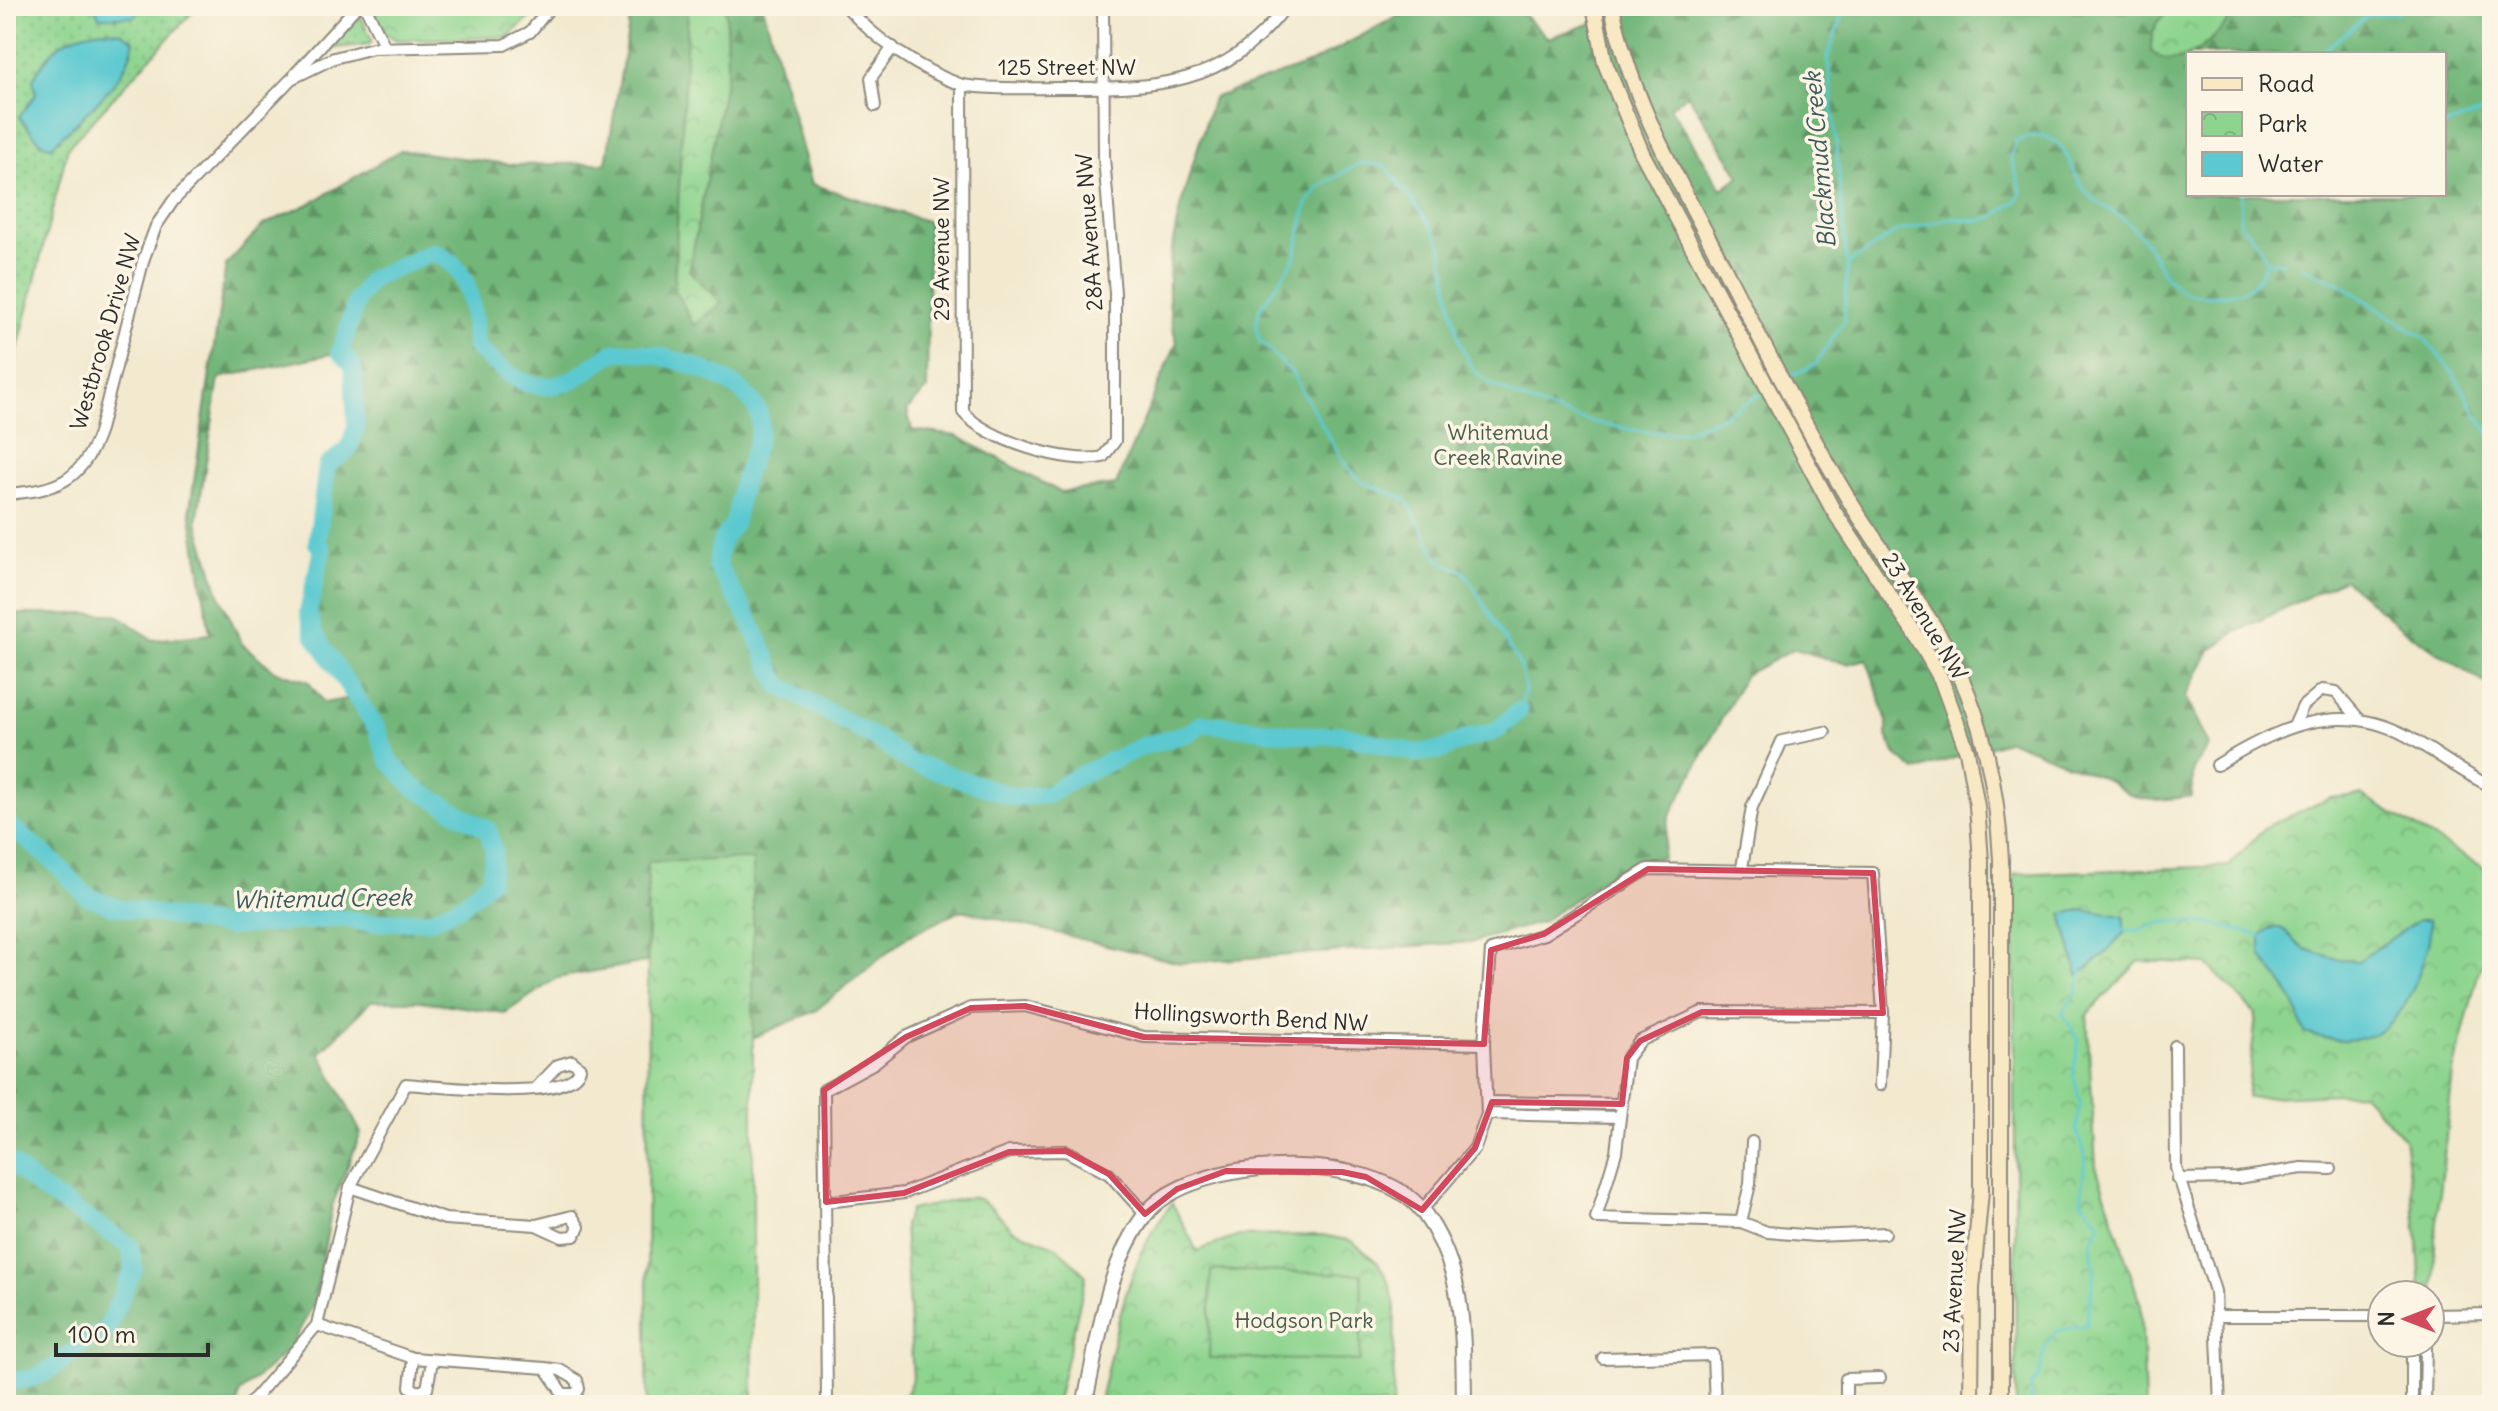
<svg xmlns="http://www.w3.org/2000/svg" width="2498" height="1411" viewBox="0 0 2498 1411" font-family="Delius,sans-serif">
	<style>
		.grass { fill: url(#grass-dots); stroke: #5c805c; stroke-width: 2 }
		.forest { fill: url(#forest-firs); stroke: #4e7052; stroke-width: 2; fill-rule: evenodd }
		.wetland { fill: url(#wetland-marsh); stroke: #5c805c; stroke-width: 2 }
		.park { fill: url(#park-crowns); stroke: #5c805c; stroke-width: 2 }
		.garden { fill: #8dd48e; stroke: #5c805c; stroke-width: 2 }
		.water { fill: #5cc9d0; stroke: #447a7e; stroke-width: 2 }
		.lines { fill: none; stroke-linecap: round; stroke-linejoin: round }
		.stream { stroke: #5cc9d0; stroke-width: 3 }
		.river { stroke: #5cc9d0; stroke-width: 18 }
		.minor-casing { stroke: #8e8a7d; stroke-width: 14 }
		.tertiary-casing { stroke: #8e8a7d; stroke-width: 18 }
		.secondary-casing { stroke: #8e8a7d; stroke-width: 18 }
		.minor { stroke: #fff; stroke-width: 10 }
		.tertiary { stroke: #fff; stroke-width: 14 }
		.secondary { stroke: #f8e8c3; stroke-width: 14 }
		.marked { fill: #d1495b; fill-opacity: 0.2; stroke: #d1495b; stroke-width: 6; stroke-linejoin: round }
		.labels { text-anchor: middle; stroke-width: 7; stroke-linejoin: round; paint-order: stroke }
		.street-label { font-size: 22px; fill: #2b2b2b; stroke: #fcf5e5 }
		.park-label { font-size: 22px; fill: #485e49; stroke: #fcf5e5 }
		.water-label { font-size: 24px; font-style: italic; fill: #3a5a5d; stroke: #fcf5e5 }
	</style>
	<defs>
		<pattern id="grass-dots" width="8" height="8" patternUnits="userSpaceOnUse" patternTransform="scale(2)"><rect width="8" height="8" fill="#8dd48e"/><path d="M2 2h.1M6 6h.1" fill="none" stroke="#7ab67b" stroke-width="1.8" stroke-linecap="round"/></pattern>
		<pattern id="forest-firs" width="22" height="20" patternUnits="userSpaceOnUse" patternTransform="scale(2)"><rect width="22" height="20" fill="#72b679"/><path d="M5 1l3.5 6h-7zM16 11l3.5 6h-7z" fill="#5e9463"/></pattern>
		<pattern id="wetland-marsh" width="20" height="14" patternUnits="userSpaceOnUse" patternTransform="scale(2)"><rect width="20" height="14" fill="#8dd48e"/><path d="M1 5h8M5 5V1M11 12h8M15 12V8" fill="none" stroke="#7ab67b"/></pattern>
		<pattern id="park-crowns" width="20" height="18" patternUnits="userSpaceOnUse" patternTransform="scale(2)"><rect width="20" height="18" fill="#8dd48e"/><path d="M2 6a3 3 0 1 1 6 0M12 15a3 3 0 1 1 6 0" fill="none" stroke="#7ab67b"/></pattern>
	</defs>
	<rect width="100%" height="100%" fill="#fcf5e5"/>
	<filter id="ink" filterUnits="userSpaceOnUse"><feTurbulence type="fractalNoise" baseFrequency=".0125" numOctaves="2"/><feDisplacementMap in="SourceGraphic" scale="16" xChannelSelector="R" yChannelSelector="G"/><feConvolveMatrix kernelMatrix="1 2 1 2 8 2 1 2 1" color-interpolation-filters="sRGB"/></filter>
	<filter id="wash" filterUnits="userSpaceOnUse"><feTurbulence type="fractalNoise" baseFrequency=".006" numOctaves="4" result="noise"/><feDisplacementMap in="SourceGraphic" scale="32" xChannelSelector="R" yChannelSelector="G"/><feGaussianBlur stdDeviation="1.8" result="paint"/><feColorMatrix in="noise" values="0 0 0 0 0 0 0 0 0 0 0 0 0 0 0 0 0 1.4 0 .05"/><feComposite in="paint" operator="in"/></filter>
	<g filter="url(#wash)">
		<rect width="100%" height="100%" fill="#f2e9cf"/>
		<g class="grass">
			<path d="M6,6H198L68,147L6,397Z"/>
			<path d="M357,17L361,18L372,40L370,44L328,49Z"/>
		</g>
		<path class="forest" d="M632,6H674L688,11L674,287L689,271L727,70L726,6H763L812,184L929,222L927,389L907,410L912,430L957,436L1060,492L1116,485L1177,342C1151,268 1193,169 1213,98L1311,63L1416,6H1514L1548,38L1644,6H2178C2159,16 2150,29 2151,51L2168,59L2188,56V194H2444V54H2194L2231,18L2239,6H2492V688L2404,630L2344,579L2236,632L2210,650L2186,696L2209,746L2194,768L2191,796C2161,801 2136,805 2112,782L2009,740L1915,771L1896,755L1887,736V721L1867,659L1847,664L1794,649L1745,675L1669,818L1662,858L1639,860L1613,872L1542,922L1472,942L1180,963L962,910L908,936L815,1011L753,1038V860L648,862L647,962L557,978L505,1013L420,1001H371L320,1053L361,1133L332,1206L315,1302L289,1349L239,1394L238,1405H6V614H116L153,640L210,634L190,509L226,265L263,225L311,203L401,150L514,165L606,163ZM1688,95L1740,176L1722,189L1670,107ZM340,352L353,365L356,428L349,448L327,466L317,543L322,549L308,613L314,634L357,697L324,703L308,681L275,671L242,644L219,594L197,521L219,378Z"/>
		<path class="wetland" d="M970,1197L979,1199L993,1209L1012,1229L1057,1247L1086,1276L1056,1405H905V1395L913,1378L904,1225L910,1210Z"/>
		<g class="park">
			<path d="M376,6H542L508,37L398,40C383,35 372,23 376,6Z"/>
			<path d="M674,6H726L727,70L689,271L722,303L694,326L674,287L688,12Z"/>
			<path d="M2178,6H2239C2224,31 2180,79 2151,51C2150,29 2159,16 2178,6Z"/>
			<path d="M2361,795L2492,873V945L2479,970L2453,1072L2435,1239L2434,1308H2430V1295H2421L2418,1242L2404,1138L2362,1093L2247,1098L2256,1014L2207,964L2139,961L2087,1015L2096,1166L2141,1306L2145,1405H2016L2014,874L2229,866L2265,827L2330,798Z"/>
			<path d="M753,859V1405H647L648,862Z"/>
			<path d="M1172,1203L1197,1251L1239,1236L1322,1235L1352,1241L1378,1263L1389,1282L1395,1306L1393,1405H1099C1116,1334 1125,1262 1172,1203Z"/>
		</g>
		<path class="garden" d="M1211,1270L1362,1274L1360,1361L1209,1358Z"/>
		<g class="water">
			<path d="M94,6H142L134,17H99Z"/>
			<path d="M104,30L120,32L134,41C127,85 80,116 52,146L42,144L19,117L36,94L33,79C52,46 66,34 104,30Z"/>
			<path d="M2081,910L2124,916V933L2103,956L2078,975L2062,914Z"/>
			<path d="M2419,920H2429C2433,936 2425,953 2421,968C2401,1030 2368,1053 2305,1033L2293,1000L2261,955V935L2270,928H2281L2305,949L2340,960L2358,961Z"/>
		</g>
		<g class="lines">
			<g class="stream">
				<path d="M1845,6L1828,57L1847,262"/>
				<path d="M6,26L16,6"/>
				<path d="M2319,54L2367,16L2399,12L2408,6"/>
				<path d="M2444,126L2492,109"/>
				<path d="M2268,261L2284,263"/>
				<path d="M2301,266L2337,282L2424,338L2453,373L2492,439"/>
				<path d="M1787,377L1815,365L1844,321L1848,264L1896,232L1950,218L1979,221L1991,218L2018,200L2021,190L2011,157L2016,141C2028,137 2039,132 2051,139C2069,150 2071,168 2081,185C2092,203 2113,209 2128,223C2169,258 2154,305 2228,294C2251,291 2260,282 2266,261L2260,246L2240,224L2241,194"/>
				<path d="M1519,711L1525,690L1521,667L1465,572L1439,560L1406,499L1362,482L1344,463L1292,373L1259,340L1256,324L1260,309L1295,258L1307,203L1319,187L1360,163L1385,166C1398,182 1436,227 1441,246C1450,280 1451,347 1478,374C1511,405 1644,442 1687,430C1715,422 1739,407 1764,392"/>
				<path d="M2124,929C2142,934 2150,923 2167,922C2201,919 2229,927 2261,936"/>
				<path d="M2030,1405L2031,1386L2039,1376L2044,1350L2056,1331L2086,1325L2094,1274L2091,1243L2100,1223L2081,1201L2085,1155L2076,1131L2080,1102L2073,1074L2079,1039L2062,1013L2076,993L2082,972"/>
			</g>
			<g class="river">
				<path d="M6,823L53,861L86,895L112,906L229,927L341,918L367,923L431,920L463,905L490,880L494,852L488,830L413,787L388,759L377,729L314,634L308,613L322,549L317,543L327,466L349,448L356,427L353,365L340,352L357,300L371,279L433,252C474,267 472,310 476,347C494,363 516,385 542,386C578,389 598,355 618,352C654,348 760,379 760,422C760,443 747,466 742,486C738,498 739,510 734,522C732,529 724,534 721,542C719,549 718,558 717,566L749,619L779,685L879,740L908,761L1014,797L1047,795L1074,778L1143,746L1191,732L1202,723L1315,736L1341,734L1416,753L1442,750L1463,740L1496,731L1519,711"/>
				<path d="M6,1159L40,1188L130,1246L134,1268L106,1331C67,1344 56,1385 6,1380"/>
			</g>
		</g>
	</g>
	<g filter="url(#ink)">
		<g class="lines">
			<defs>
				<g id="minor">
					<path d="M365,6L385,47"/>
					<path d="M846,6C874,39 921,71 962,85C994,90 1028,88 1060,88C1155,88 1225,88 1286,6"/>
					<path d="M295,74L357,6"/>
					<path d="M962,85L963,412C986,440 1068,465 1103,457L1115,441V293L1104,157L1103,6"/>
					<path d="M875,106L871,78L893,47"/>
					<path d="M6,494C55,490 81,483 99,433L144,258L156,226L173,201L291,79L334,58L373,48L504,45L530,32L551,6"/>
					<path d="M2294,726L2303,706L2322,690L2336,692L2359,719"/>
					<path d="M2217,765C2276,728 2340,699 2407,736C2436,752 2462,773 2492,787"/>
					<path d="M1742,868L1752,807L1782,741L1825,732"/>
					<path d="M1883,1013L1702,1012L1640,1041L1627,1058L1616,1152L1596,1218L1741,1222L1767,1232L1816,1236L1885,1233"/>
					<path d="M2175,1046L2176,1168L2215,1291L2220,1405"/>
					<path d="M1487,1102L1622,1104"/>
					<path d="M1487,1114L1620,1117"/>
					<path d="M2177,1179L2238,1178L2302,1168L2331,1169"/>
					<path d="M350,1187L445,1219L536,1225L562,1237L574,1236L579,1227L572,1216L536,1225"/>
					<path d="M826,1202L904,1193L1009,1152L1066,1151L1109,1174L1145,1214"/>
					<path d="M1422,1210L1475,1148L1487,1114L1484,1044L1491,950L1544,934L1648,869L1873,873L1883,1013L1880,1085"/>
					<path d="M1741,1222L1750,1184L1752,1142"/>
					<path d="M2430,1315L2492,1314"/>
					<path d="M2219,1316H2382"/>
					<path d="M317,1325L413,1358L545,1368L560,1370L577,1380L579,1389L576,1394H563L545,1368"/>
					<path d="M2412,1343V1405"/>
					<path d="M413,1358L410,1387L418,1392L427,1389L432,1361"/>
					<path d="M1603,1358L1713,1355L1715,1405"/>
					<path d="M827,1399L824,1090L874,1063L906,1037L971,1008L1025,1006L1144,1037L1484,1044"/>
					<path d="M249,1405L317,1325L350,1187L406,1084C436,1086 574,1104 580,1068L572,1061L558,1065L536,1088"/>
					<path d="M1846,1405V1379L1880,1378"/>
					<path d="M2425,1405L2426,1343"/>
				</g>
				<path id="tertiary" d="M1084,1405C1099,1343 1105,1268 1145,1215C1191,1154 1378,1148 1424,1213C1466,1271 1463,1336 1464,1405"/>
				<g id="secondary">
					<path d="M1594,6L1605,63L1642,153L1833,510L1916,635L1941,679L1967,751L1977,806L1981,861V1191L1972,1288L1971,1405"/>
					<path d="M1612,6C1630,99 1677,177 1720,260C1762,342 1804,426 1852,505C1878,546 1907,584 1933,625C1978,695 1997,778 2001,860V1405"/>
				</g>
			</defs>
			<use href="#minor" class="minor-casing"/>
			<use href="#tertiary" class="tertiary-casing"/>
			<use href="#secondary" class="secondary-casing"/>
			<use href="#minor" class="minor"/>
			<use href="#tertiary" class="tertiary"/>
			<use href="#secondary" class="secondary"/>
		</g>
	</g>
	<path class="marked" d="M1648,869L1873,873L1883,1013L1702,1012L1640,1041L1627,1058L1622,1104L1492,1102L1475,1148L1422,1210L1366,1177L1342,1172L1226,1171L1177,1189L1145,1214L1109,1174L1066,1151L1009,1152L904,1193L826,1202L824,1090L906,1037L971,1008L1025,1006L1144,1037L1484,1044L1491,950L1544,934Z"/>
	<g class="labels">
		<g class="street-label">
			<text x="1067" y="75">125 Street NW</text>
			<text transform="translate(1089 232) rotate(-94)" y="8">28A Avenue NW</text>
			<text transform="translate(941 249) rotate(-90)" y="8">29 Avenue NW</text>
			<text transform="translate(105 332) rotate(-74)" y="8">Westbrook Drive NW</text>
			<text transform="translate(1925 616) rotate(59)" y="8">23 Avenue NW</text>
			<text transform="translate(1251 1017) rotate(3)" y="8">Hollingsworth Bend NW</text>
			<text transform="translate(1954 1281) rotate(-87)" y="8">23 Avenue NW</text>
		</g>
		<g class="park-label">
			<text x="1498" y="440">Whitemud<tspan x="1498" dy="25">Creek Ravine</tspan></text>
			<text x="1304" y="1328">Hodgson Park</text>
		</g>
		<g class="water-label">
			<text transform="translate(1820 160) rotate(-95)" y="8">Blackmud Creek</text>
			<text transform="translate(322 899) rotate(-1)" y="8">Whitemud Creek</text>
		</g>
	</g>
	<rect width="2498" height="1411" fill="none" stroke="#fcf5e5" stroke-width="32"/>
	<rect x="2186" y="52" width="260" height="144" fill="#fcf5e5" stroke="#a8a49b" stroke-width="2"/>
	<rect x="2202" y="78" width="40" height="12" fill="#f8e8c3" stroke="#a8a49b" stroke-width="2"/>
	<text x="2258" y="92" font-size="24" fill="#2b2b2b">Road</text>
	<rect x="2202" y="112" width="40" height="24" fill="url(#park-crowns)" stroke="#a8a49b" stroke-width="2"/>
	<text x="2258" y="132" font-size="24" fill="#2b2b2b">Park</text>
	<rect x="2202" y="152" width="40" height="24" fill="#5cc9d0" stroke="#a8a49b" stroke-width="2"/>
	<text x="2258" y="172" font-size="24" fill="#2b2b2b">Water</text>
	<g transform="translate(2406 1319) rotate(270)"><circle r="38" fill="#fcf5e5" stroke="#a8a49b" stroke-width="2"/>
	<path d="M0-6L14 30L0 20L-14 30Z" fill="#d1495b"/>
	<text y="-12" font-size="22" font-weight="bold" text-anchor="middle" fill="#2b2b2b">N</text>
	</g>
	<path d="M56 1343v12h152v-12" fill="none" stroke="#2b2b2b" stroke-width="4"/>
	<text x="68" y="1343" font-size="24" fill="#2b2b2b" stroke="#fcf5e5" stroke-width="6" paint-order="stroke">100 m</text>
</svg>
